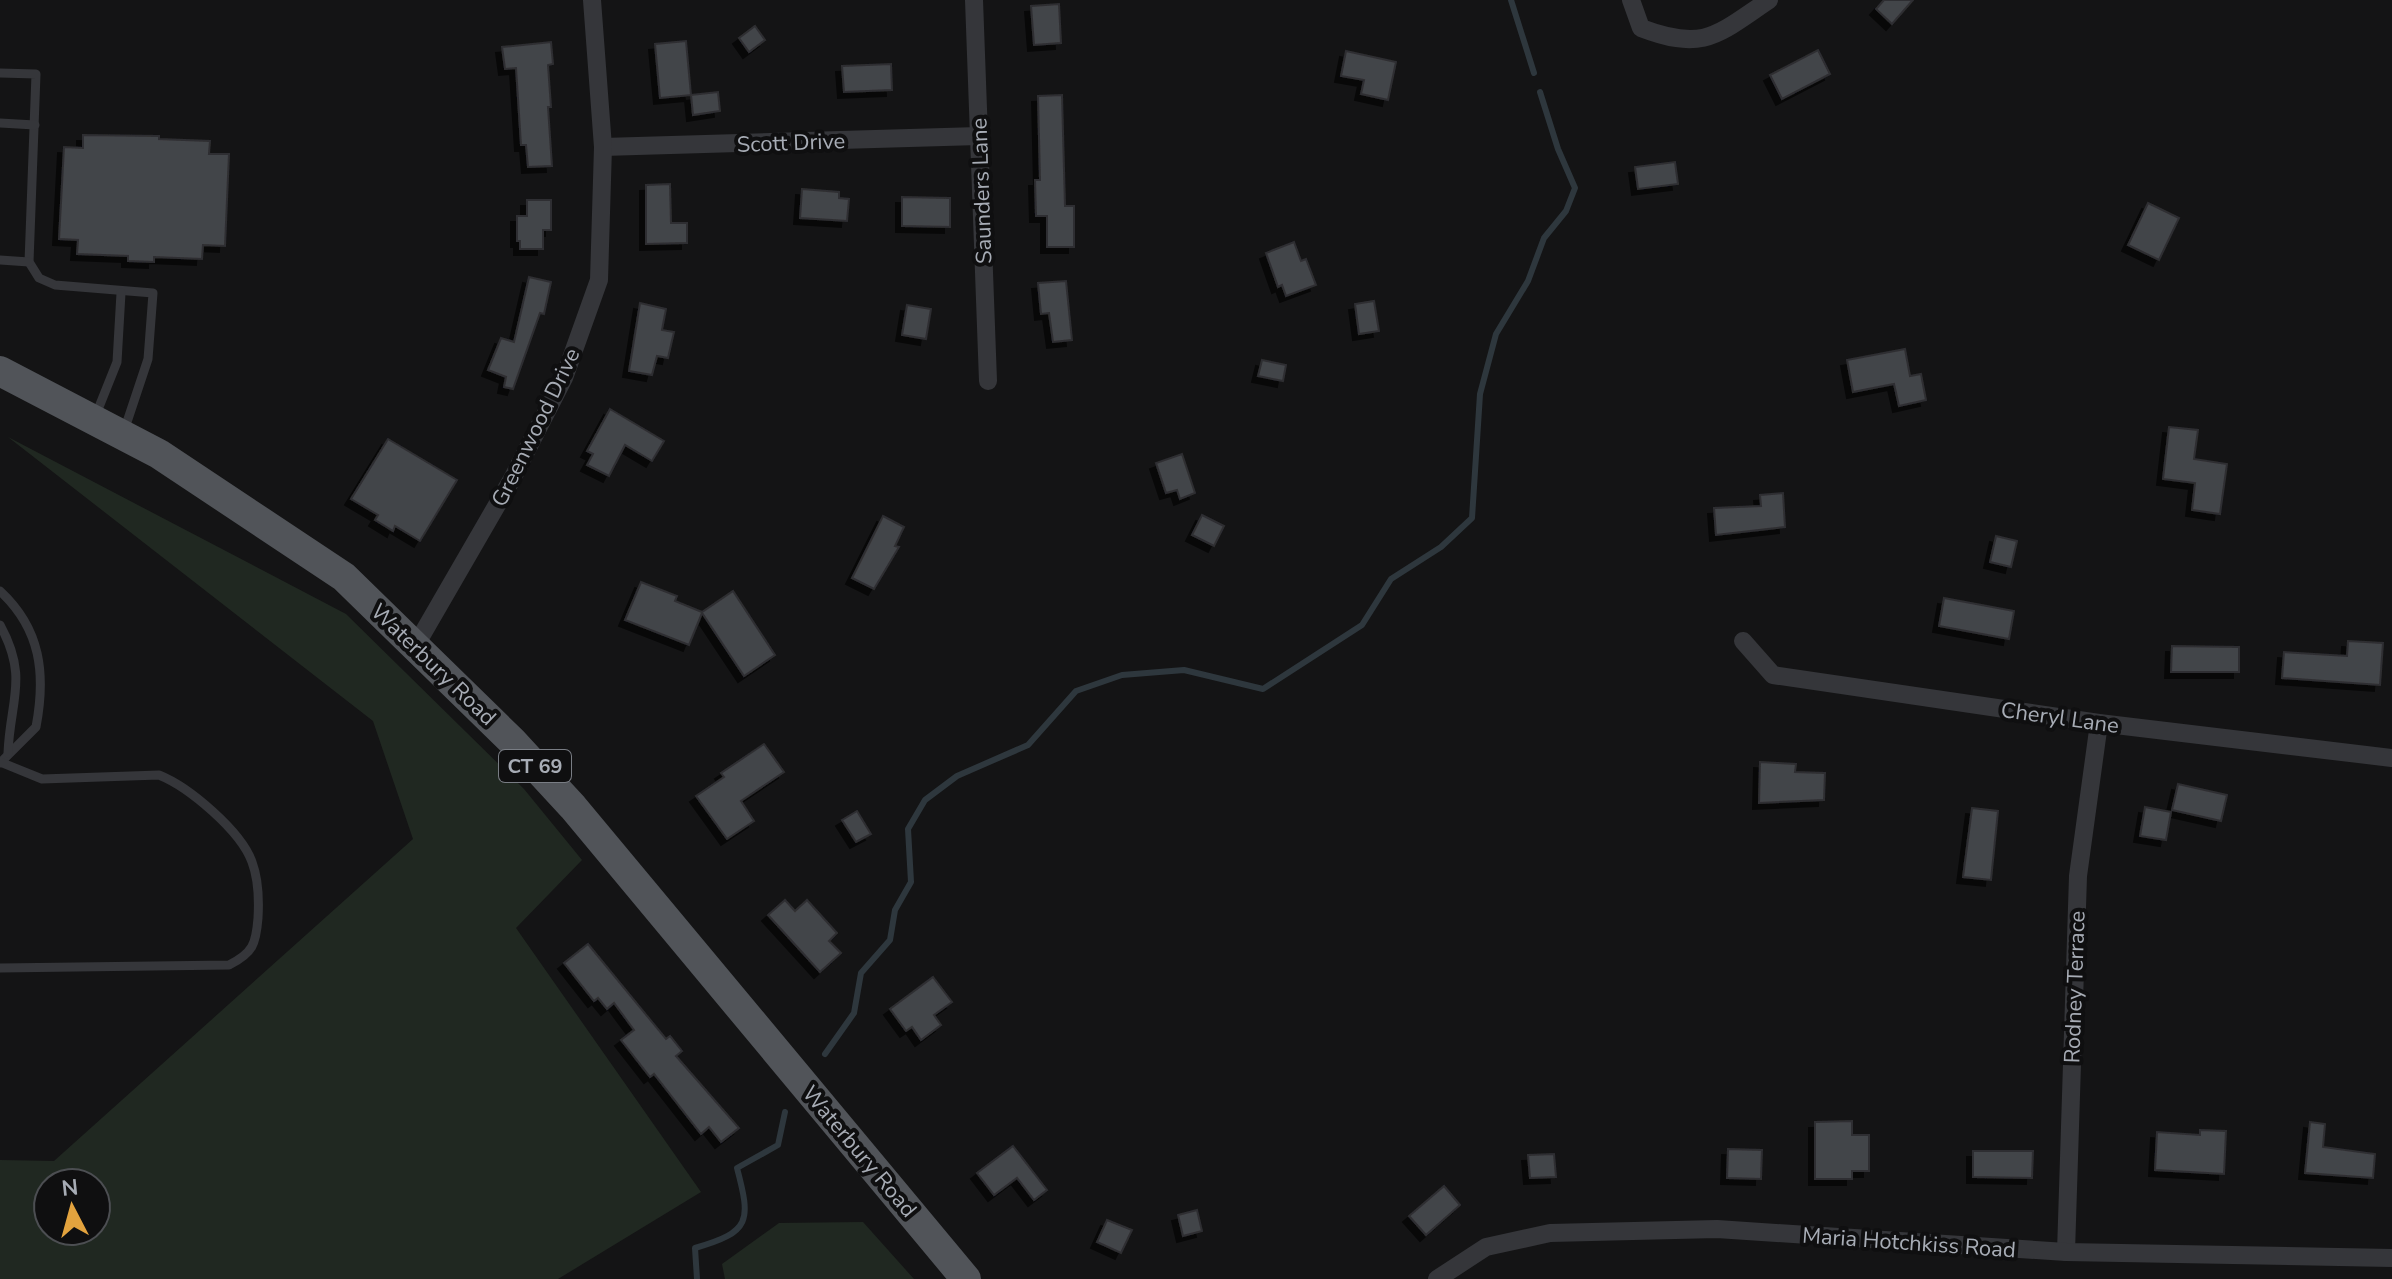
<svg xmlns="http://www.w3.org/2000/svg" width="2392" height="1279" viewBox="0 0 2392 1279" font-family="'Nunito Sans',sans-serif">
	<style>
		.green { fill: #202821; fill-rule: evenodd }
		.lines { fill: none; stroke-linecap: round; stroke-linejoin: round }
		.stream { stroke: #2e373d; stroke-width: 6 }
		.building { fill: #434448; stroke: #2e2e31; stroke-width: 2; filter: url(#shadow) }
		.service { stroke: #35363a; stroke-width: 9 }
		.minor { stroke: #35363a; stroke-width: 18 }
		.primary { stroke: #515459; stroke-width: 30 }
		.labels { text-anchor: middle; stroke-width: 8; stroke-linejoin: round; paint-order: stroke }
		.shield { fill: #0f0f10; stroke: #797d84; stroke-width: 2 }
		.shield-label { font-size: 20px; font-weight: bold; fill: #a7acb5 }
		.street-label { font-size: 22px; fill: #a7acb5; stroke: #0f0f10 }
	</style>
	<defs>
		<filter id="shadow"><feDropShadow dx="-6" dy="6" stdDeviation="0" flood-color="#0009"/></filter>
	</defs>
	<rect width="100%" height="100%" fill="#141415"/>
	<g class="green">
		<path d="M8,437L346,614L524,789L582,860L516,928L701,1192L558,1279H0V1160L54,1161L413,839L373,721ZM96,1183V1231H48V1183Z"/>
		<path d="M863,1222L914,1279H725L722,1264L779,1223Z"/>
	</g>
	<g class="lines">
		<g class="stream">
			<path d="M1511,0L1534,73"/>
			<path d="M825,1054L854,1013L861,973L890,940L895,910L911,882L908,829L925,800L957,776L1028,745L1076,691L1122,675L1184,670L1263,689L1362,625L1391,579L1441,547L1472,518L1480,394L1496,334L1528,281L1544,238L1566,211L1575,188L1558,149L1540,92"/>
			<path d="M697,1279L695,1248C751,1232 751,1221 737,1168L778,1145L785,1112"/>
		</g>
	</g>
	<g class="building">
		<path d="M1884,0H1913L1892,24L1876,9Z"/>
		<path d="M1059,4L1061,43L1034,45L1031,6Z"/>
		<path d="M755,26L765,40L749,52L739,38Z"/>
		<path d="M686,41L691,95L718,92L720,111L693,115L691,95L660,98L655,44Z"/>
		<path d="M551,42L553,64L548,65L551,107H548L552,166L528,167L526,145H521L516,68L505,69L502,47Z"/>
		<path d="M1818,50L1830,74L1782,99L1770,75Z"/>
		<path d="M1346,51L1396,62L1388,100L1361,94L1364,80L1341,76Z"/>
		<path d="M891,64L892,90L844,92L842,66Z"/>
		<path d="M1062,95L1065,206H1074V247H1047V216H1036L1035,180H1040L1038,96Z"/>
		<path d="M83,135L159,136V139L210,141L209,154H229L225,246L203,245L202,259L154,257V262L128,261V256L77,254L78,240L59,239L64,147L83,148Z"/>
		<path d="M1675,162L1678,184L1638,189L1635,167Z"/>
		<path d="M670,184L671,223H687V243L646,244V185Z"/>
		<path d="M802,189L839,192V198L849,199L847,221L800,218Z"/>
		<path d="M902,197L950,198V227L902,226Z"/>
		<path d="M527,200H551V230H543V249H520V241H517V216H527Z"/>
		<path d="M2148,203L2179,218L2159,260L2128,245Z"/>
		<path d="M1294,242L1301,261L1306,259L1316,285L1286,296L1282,285L1278,287L1266,253Z"/>
		<path d="M529,277L551,282L544,314L540,313L513,389L504,387L506,377L488,370L501,338L514,342Z"/>
		<path d="M1066,281L1072,340L1053,342L1049,313L1041,314L1038,283Z"/>
		<path d="M1374,301L1379,331L1359,334L1355,304Z"/>
		<path d="M640,303L666,309L662,330L674,332L668,358L657,356L652,375L629,371Z"/>
		<path d="M907,305L931,309L926,339L902,335Z"/>
		<path d="M1905,349L1910,376L1921,374L1926,400L1899,406L1894,384L1853,392L1847,360Z"/>
		<path d="M1262,360L1286,365L1283,381L1258,376Z"/>
		<path d="M610,409L664,441L652,461L625,445L609,476L587,465L593,454L587,451Z"/>
		<path d="M2169,427L2198,430L2194,459L2227,464L2220,514L2192,510L2195,483L2163,479Z"/>
		<path d="M388,439L457,480L420,541L395,526L393,531L375,520L378,515L351,499Z"/>
		<path d="M1182,454L1195,493L1180,499L1177,490L1166,493L1156,463Z"/>
		<path d="M1783,493L1785,527L1716,535L1714,508L1761,506L1760,495Z"/>
		<path d="M1202,515L1224,526L1214,546L1192,535Z"/>
		<path d="M883,516L904,527L895,546L899,547L874,589L852,578Z"/>
		<path d="M1996,536L2017,541L2011,567L1990,562Z"/>
		<path d="M641,582L677,596L675,601L702,612L733,591L775,655L744,676L702,613L689,645L625,620Z"/>
		<path d="M1944,598L2014,611L2009,639L1939,626Z"/>
		<path d="M2348,641L2383,643L2380,685L2282,678L2284,652L2347,656Z"/>
		<path d="M2172,646L2239,647V672H2171Z"/>
		<path d="M764,744L784,772L741,801L754,821L727,839L696,796L724,777L721,773Z"/>
		<path d="M1760,762L1796,764L1795,772L1825,773L1824,800L1759,803Z"/>
		<path d="M2178,784L2227,795L2221,821L2172,810Z"/>
		<path d="M2145,807L2171,812L2166,840L2140,836Z"/>
		<path d="M1972,808L1998,811L1991,880L1963,877Z"/>
		<path d="M857,811L871,834L856,842L842,820Z"/>
		<path d="M785,900L795,911L807,900L837,933L829,941L841,953L820,972L768,915Z"/>
		<path d="M588,944L666,1039L670,1036L682,1051L676,1056L739,1128L721,1142L709,1127L701,1134L654,1074L650,1077L621,1040L634,1030L614,1003L607,1009L598,998L594,1001L564,963Z"/>
		<path d="M933,977L952,1002L934,1015L941,1025L921,1040L912,1027L906,1031L890,1009Z"/>
		<path d="M1852,1121V1135H1869V1171H1852V1179H1815V1122Z"/>
		<path d="M2310,1122L2325,1124L2323,1147L2375,1154L2373,1178L2305,1173Z"/>
		<path d="M2200,1130L2226,1131L2224,1174L2155,1170L2157,1132L2200,1135Z"/>
		<path d="M1013,1146L1047,1190L1034,1200L1017,1178L994,1195L977,1173Z"/>
		<path d="M1728,1149L1762,1150L1761,1179L1727,1178Z"/>
		<path d="M1973,1151H2033L2032,1178L1973,1177Z"/>
		<path d="M1554,1154L1556,1177L1530,1178L1528,1155Z"/>
		<path d="M1444,1186L1460,1205L1426,1235L1409,1216Z"/>
		<path d="M1197,1210L1202,1231L1183,1236L1178,1215Z"/>
		<path d="M1107,1220L1132,1230L1121,1253L1097,1242Z"/>
	</g>
	<g class="lines">
		<g class="service">
			<path d="M0,73L36,74L29,262L39,278L55,285L153,293L148,359L124,431"/>
			<path d="M0,123L35,125"/>
			<path d="M0,260L29,262"/>
			<path d="M95,417L117,362L121,293"/>
			<path d="M0,591C41,629 46,674 36,727L0,763"/>
			<path d="M0,625C29,678 10,700 8,753"/>
			<path d="M0,968L229,965C253,953 256,944 258,918C259,901 258,878 252,862C241,831 189,787 159,775L42,779L0,762"/>
		</g>
		<g class="minor">
			<path d="M974,0L988,381"/>
			<path d="M1631,0L1641,28C1704,52 1717,35 1769,0"/>
			<path d="M603,147L979,136"/>
			<path d="M1743,641L1773,675L2099,723L2392,758"/>
			<path d="M416,645L512,479L564,378L599,280L603,147L592,0"/>
			<path d="M2066,1252L2078,876L2099,723"/>
			<path d="M1437,1279L1486,1247L1550,1233L1717,1229L2066,1252L2392,1258"/>
		</g>
		<path class="primary" d="M0,371L159,454L344,577L512,741L573,807L966,1279"/>
	</g>
	<g class="labels">
		<rect class="shield" x="499" y="750" width="72" height="32" rx="6"/>
		<g class="shield-label">
			<text x="535" y="773">CT 69</text>
		</g>
		<g class="street-label">
			<text transform="translate(791 142) rotate(-2)" y="8">Scott Drive</text>
			<text transform="translate(981 191) rotate(-92)" y="8">Saunders Lane</text>
			<text transform="translate(535 427) rotate(-64)" y="8">Greenwood Drive</text>
			<text transform="translate(434 664) rotate(44)" y="8">Waterbury Road</text>
			<text transform="translate(2060 717) rotate(8)" y="8">Cheryl Lane</text>
			<text transform="translate(2074 987) rotate(-88)" y="8">Rodney Terrace</text>
			<text transform="translate(860 1151) rotate(50)" y="8">Waterbury Road</text>
			<text transform="translate(1909 1242) rotate(4)" y="8">Maria Hotchkiss Road</text>
		</g>
	</g>
	<g transform="translate(72 1207) rotate(354)"><circle r="38" fill="#0f0f10" stroke="#4c4e52" stroke-width="2"/>
	<path d="M0-6L14 30L0 20L-14 30Z" fill="#e3a33e"/>
	<text y="-12" font-size="22" font-weight="bold" text-anchor="middle" fill="#a7acb5">N</text>
	</g>
</svg>
